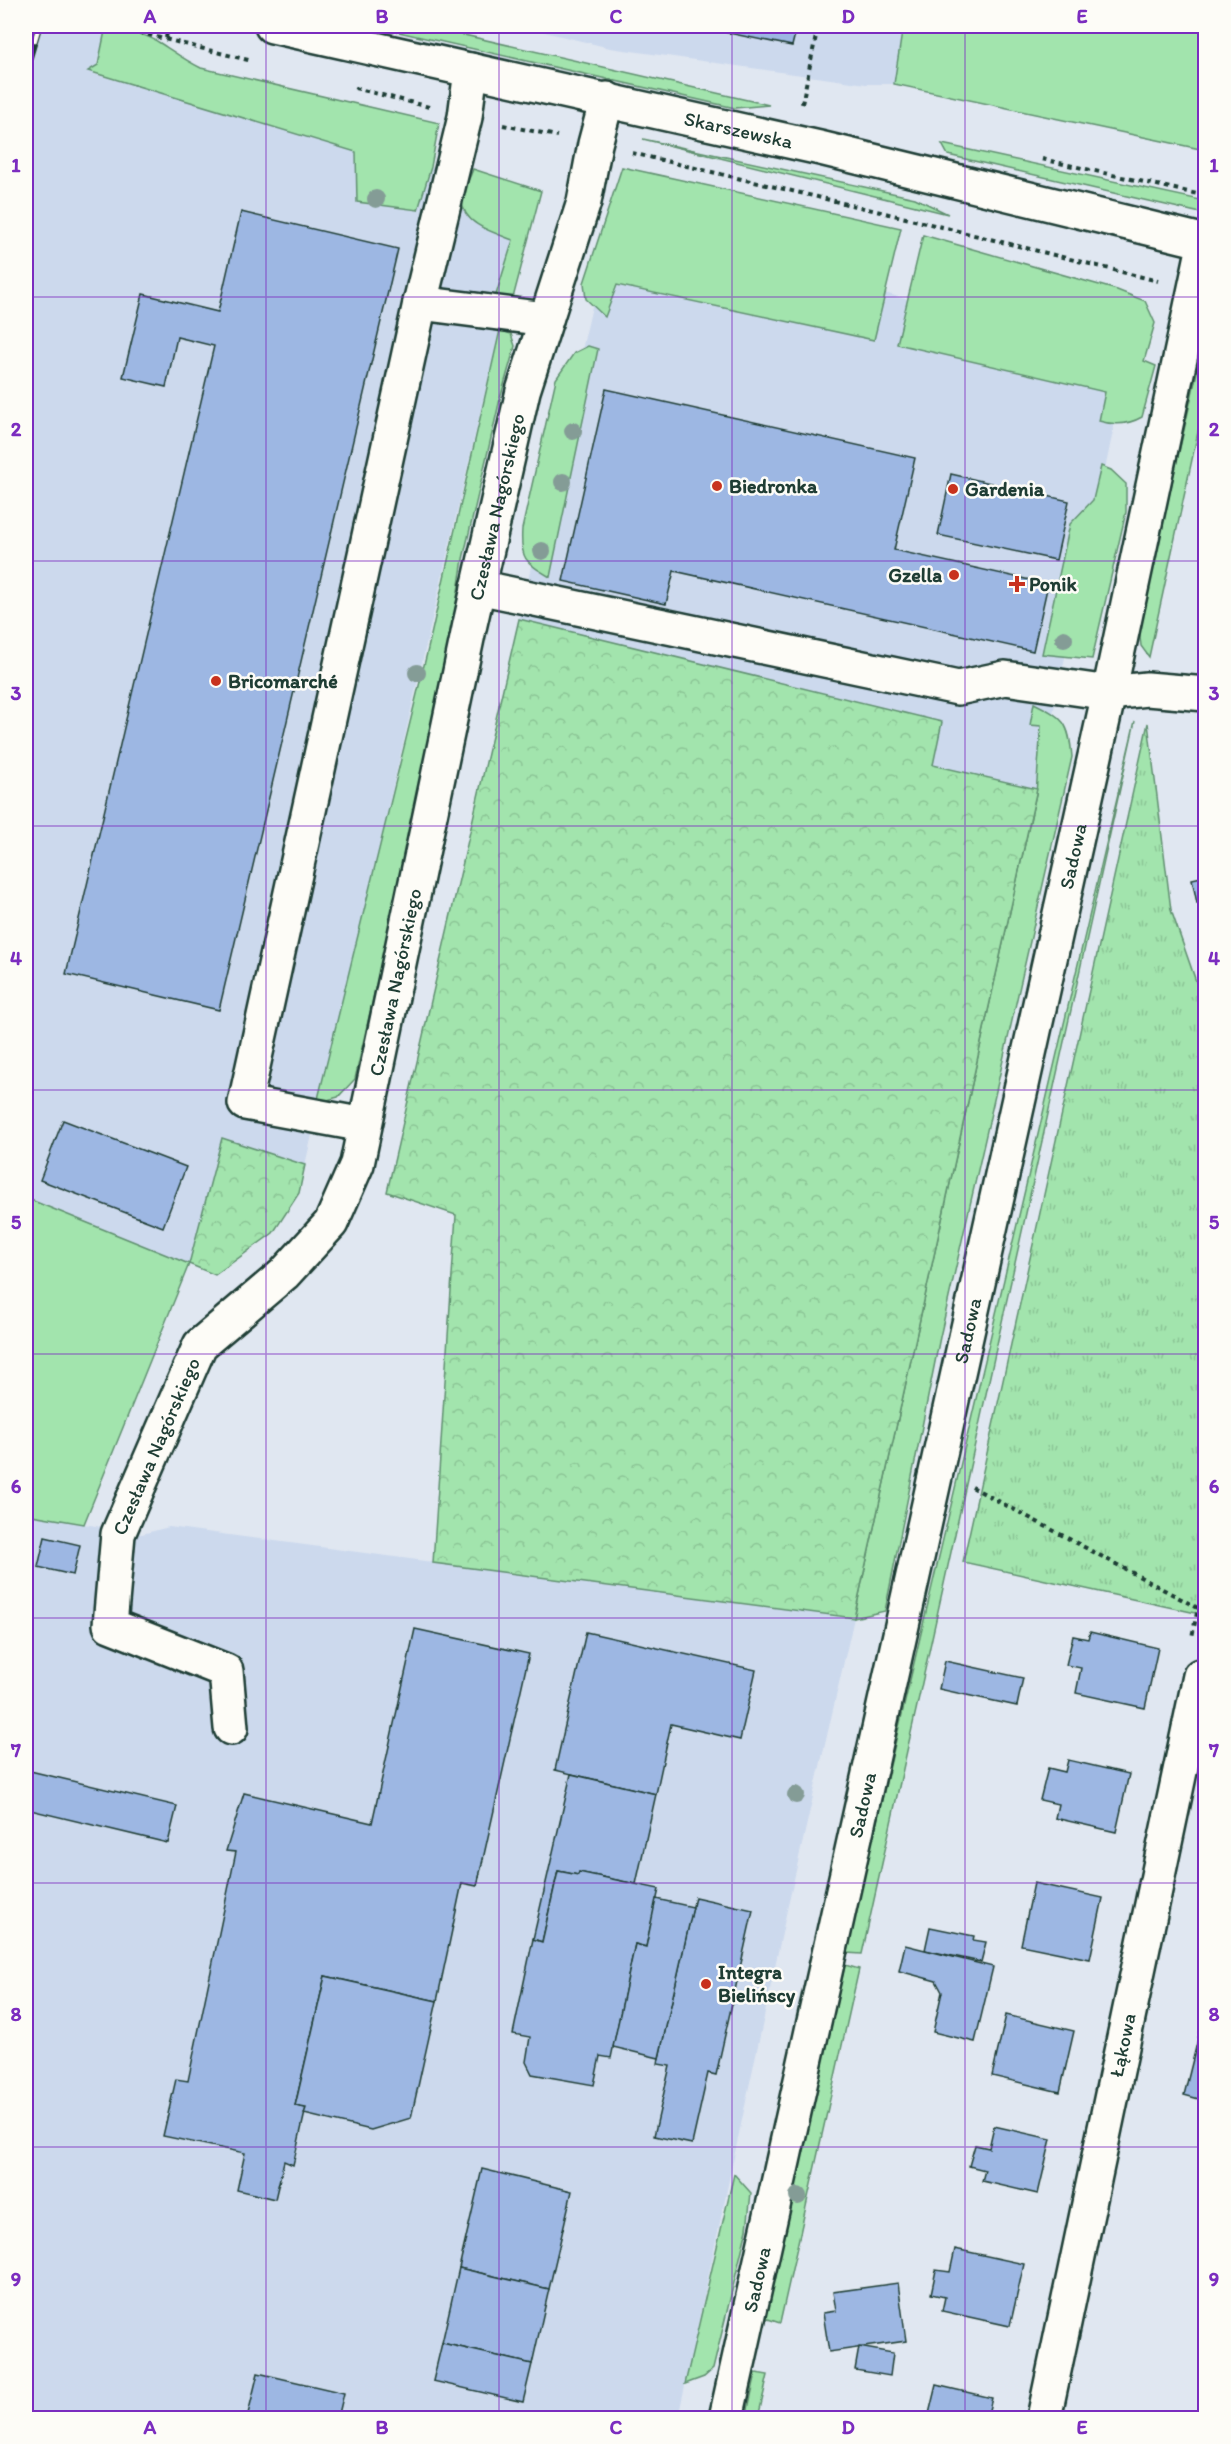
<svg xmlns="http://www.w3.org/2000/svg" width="1231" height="2444" viewBox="0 0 1231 2444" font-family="Itim,sans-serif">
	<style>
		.built { fill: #ccd9ed }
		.grass { fill: #a2e4ad; stroke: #609070; stroke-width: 1.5 }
		.forest { fill: url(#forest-crowns); stroke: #609070; stroke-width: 1.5 }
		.park { fill: url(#park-tufts); stroke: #609070; stroke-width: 1.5 }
		.building { fill: #9db7e3; stroke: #1f3d34; stroke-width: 1.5 }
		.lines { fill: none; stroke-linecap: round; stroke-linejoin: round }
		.minor-casing { stroke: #1f3d34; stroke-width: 38 }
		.major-casing { stroke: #1f3d34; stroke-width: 38 }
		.path { stroke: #1f3d34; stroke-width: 4; stroke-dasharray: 4.5 4.5; stroke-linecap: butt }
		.minor { stroke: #fdfcf7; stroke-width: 33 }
		.major { stroke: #fdfcf7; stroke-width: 33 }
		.rail-casing { stroke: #1f3d34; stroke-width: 7 }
		.rail { stroke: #fdfcf7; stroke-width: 4.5; stroke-dasharray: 14; stroke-linecap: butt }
		.tree { fill: #849c96 }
		.grid { fill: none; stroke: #7b2cbf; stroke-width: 1.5; stroke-opacity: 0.55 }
		.poi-dot { fill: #c8321e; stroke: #fdfcf7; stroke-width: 2 }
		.labels { text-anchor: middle; stroke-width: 5; stroke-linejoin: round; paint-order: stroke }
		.street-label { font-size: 20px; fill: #1f3d34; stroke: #fdfcf7 }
		.poi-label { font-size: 20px; font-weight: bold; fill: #1f3d34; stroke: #fdfcf7; text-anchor: start }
		.neatline { fill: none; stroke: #7b2cbf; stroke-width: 2 }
		.grid-label { font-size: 20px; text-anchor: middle; font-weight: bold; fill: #7b2cbf }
	</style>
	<defs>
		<pattern id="forest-crowns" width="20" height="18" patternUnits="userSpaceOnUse" patternTransform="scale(1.5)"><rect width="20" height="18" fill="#a2e4ad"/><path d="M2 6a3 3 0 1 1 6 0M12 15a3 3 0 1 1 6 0" fill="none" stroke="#8bc495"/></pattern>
		<pattern id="park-tufts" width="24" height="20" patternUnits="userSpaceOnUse" patternTransform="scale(1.5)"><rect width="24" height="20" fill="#a2e4ad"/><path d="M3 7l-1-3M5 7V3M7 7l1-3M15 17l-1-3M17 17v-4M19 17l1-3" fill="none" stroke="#8bc495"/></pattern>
	</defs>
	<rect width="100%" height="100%" fill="#e0e7f1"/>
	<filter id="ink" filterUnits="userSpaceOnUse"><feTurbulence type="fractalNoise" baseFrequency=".0167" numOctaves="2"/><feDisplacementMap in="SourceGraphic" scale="12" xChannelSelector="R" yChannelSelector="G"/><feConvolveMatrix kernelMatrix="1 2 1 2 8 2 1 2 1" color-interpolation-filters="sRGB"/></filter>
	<g filter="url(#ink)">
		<g class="built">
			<path d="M26,26H107L94,74L531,195L305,1165L222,1139L189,1264L26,1198Z"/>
			<path d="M520,26H903L894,84H866L610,48Z"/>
			<path d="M613,217L1128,361L1037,789L932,765L941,722L519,619Z"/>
			<path d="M26,1514L142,1534L169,1527L854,1618L787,1910L678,2418H26Z"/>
		</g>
		<g class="grass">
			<path d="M106,26C125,30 144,33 160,43C174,52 186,61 201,68L439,123L431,167L418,210L357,202L356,152L88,71L98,65Z"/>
			<path d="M372,26H425L769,105L735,108Z"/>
			<path d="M903,26H1205V150L894,84Z"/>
			<path d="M643,139L915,198L948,214Z"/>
			<path d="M942,144L1205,201V214L948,155Z"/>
			<path d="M622,167L901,228L874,340L617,285L605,317L586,299L584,283Z"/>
			<path d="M473,169L541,191L513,298L496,295L513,240C495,233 463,225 462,201C462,192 470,178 473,169Z"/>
			<path d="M923,235L1117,290L1145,301L1155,323L1144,361L1156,366L1142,417C1128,425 1115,426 1099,421L1105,392L897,344Z"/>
			<path d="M500,330L511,334L515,346L500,399L463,559L443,688L355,1079L338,1097L317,1103L427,653Z"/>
			<path d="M1205,337V400L1149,657L1141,646L1139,629Z"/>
			<path d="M588,346L598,349L550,577C525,562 520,559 522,529L556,379L574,353Z"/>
			<path d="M1101,466L1111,470L1126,484V512L1092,659L1042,654L1070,524L1093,500Z"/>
			<path d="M1034,703C1064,718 1069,722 1072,757L940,1337L885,1611L854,1618L1036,794L1041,726L1030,725Z"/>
			<path d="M1135,721L862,1954L846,1953Z"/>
			<path d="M26,1198L189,1264L84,1524L26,1514Z"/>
			<path d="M845,1965L859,1969L780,2323L765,2318Z"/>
			<path d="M734,2174L751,2193L747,2229L713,2369L704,2377L685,2384Z"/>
			<path d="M756,2373L768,2375L758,2418H746Z"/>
		</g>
		<g class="forest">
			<path d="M519,619L942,722L933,765L1037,789L854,1618L433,1563L456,1215L387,1192Z"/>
			<path d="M222,1138L305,1165L299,1193L273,1233L215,1275L189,1264Z"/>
		</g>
		<path class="park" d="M1148,723L1171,910L1205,1007V1615L963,1562Z"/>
		<g class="building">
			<path d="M695,26H797L792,46Z"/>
			<path d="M241,212L398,249L219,1010L66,974L214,346L177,337L166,387L123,377L143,294L218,312Z"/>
			<path d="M606,389L915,458L894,550L1048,584L1033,651L674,571L666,604L563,581Z"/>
			<path d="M951,474L1069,501L1056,560L938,535Z"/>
			<path d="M1206,876V901L1197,903L1192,879Z"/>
			<path d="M63,1120L186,1167L163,1227L40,1180Z"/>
			<path d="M45,1537L80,1545L73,1575L38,1567Z"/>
			<path d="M415,1629L529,1654L477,1886L462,1883L437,2001L325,1976L295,2106L306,2108L293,2165L284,2161L275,2199L237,2190L245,2153L163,2136L176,2079L188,2081L236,1852L226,1851L244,1793L372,1823Z"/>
			<path d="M586,1632L756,1670L740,1740L671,1724L656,1794L555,1770Z"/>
			<path d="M1090,1632L1158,1648L1145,1708L1076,1693L1081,1668L1066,1665L1073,1636L1088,1639Z"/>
			<path d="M945,1661L1023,1678L1017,1706L939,1689Z"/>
			<path d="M1068,1760L1129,1774L1116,1832L1055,1818L1058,1804L1040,1800L1048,1768L1065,1772Z"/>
			<path d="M26,1770L177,1806L168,1843L26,1809Z"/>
			<path d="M571,1774L656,1794L636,1884L579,1872L578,1875L558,1871L542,1942L533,1939Z"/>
			<path d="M558,1871L578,1875L579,1872L659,1889L646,1947L635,1944L611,2058L600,2056L594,2085L532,2074L526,2062L530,2037L513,2034L533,1939L542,1942Z"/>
			<path d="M1034,1883L1103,1898L1090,1959L1021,1945Z"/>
			<path d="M695,1897L753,1910L716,2075L708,2073L692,2144L654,2136L670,2066L658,2064L659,2058Z"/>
			<path d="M656,1899L693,1907L659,2058L613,2047L635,1944L646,1947Z"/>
			<path d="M930,1927L974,1936L973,1940L986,1942L981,1962L925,1950Z"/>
			<path d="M905,1945L993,1967L975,2042L933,2032L942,1992L936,1981L899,1971Z"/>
			<path d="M325,1976L437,2001L411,2118L371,2130L304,2114L306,2108L295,2106Z"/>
			<path d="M1006,2015L1074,2031L1060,2092L992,2076Z"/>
			<path d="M1201,2027L1206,2028V2101L1184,2095Z"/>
			<path d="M994,2126L1051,2139L1038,2194L982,2181L985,2170L969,2166L975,2145L989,2148Z"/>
			<path d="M482,2169L572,2191L549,2289L459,2268Z"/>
			<path d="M955,2249L1024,2264L1010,2326L942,2311L945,2297L931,2294L936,2270L950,2272Z"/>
			<path d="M459,2268L549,2289L532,2364L442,2343Z"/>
			<path d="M898,2283L906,2341L829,2352L823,2313L836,2311L833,2292Z"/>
			<path d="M442,2343L532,2364L523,2402L433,2381Z"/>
			<path d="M859,2347L893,2353L890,2376L855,2370Z"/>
			<path d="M258,2373L344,2393L338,2418H247Z"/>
			<path d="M936,2385L992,2398L987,2418H928Z"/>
		</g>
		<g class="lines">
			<defs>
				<g id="minor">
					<path d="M420,303L546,319"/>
					<path d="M478,587L958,688L1005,678L1109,693L1147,689L1206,694"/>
					<path d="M364,1125L245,1103L420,303L465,117L471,70"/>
					<path id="s1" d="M231,1728L226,1671L110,1625L118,1534L200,1345L284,1274L331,1223L357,1164L470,624L523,391L584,202L595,144L607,99"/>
					<path id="s2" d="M726,2418L1109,693L1205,241"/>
					<path id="s3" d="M1044,2418L1200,1676L1206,1677"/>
				</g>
				<g id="major">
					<path id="s4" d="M272,26L820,148L1206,242"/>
				</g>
			</defs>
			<use href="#minor" class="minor-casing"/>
			<use href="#major" class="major-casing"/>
			<g class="path">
				<path d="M113,26L252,61"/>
				<path d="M166,38L168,26"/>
				<path d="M355,88L429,107"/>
				<path d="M802,104L818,26"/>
				<path d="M503,125L557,136"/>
				<path d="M632,153L910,219L1158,281"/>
				<path d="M1042,159L1206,196"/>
				<path d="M972,1487L1198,1608L1192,1637"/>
			</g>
			<use href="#minor" class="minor"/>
			<use href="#major" class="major"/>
			<defs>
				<path id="rail" d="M26,69L39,26"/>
			</defs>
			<use href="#rail" class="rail-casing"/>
			<use href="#rail" class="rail"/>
		</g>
		<g class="tree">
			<circle cx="376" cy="199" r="9"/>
			<circle cx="573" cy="431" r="9"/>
			<circle cx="563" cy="482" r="9"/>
			<circle cx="542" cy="551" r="9"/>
			<circle cx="1064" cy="639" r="9"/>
			<circle cx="417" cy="673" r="9"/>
			<circle cx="796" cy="1795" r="9"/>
			<circle cx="798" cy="2196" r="9"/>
		</g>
	</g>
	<path class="grid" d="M266,26V2418M499,26V2418M732,26V2418M965,26V2418M26,297H1206M26,561H1206M26,826H1206M26,1090H1206M26,1354H1206M26,1618H1206M26,1883H1206M26,2147H1206"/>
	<g class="poi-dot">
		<circle cx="717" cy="486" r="6"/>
		<circle cx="953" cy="489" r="6"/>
		<circle cx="954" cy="575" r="6"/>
		<path d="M1014 575h6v6h6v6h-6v6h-6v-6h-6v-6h6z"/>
		<circle cx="216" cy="681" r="6"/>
		<circle cx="706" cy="1984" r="6"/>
	</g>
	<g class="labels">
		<g class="street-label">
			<text dy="7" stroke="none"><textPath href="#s4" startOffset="478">Skarszewska</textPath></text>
			<text dy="7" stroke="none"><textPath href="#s1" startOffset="1395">Czesława Nagórskiego</textPath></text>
			<text dy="7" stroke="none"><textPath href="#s2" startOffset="1600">Sadowa</textPath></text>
			<text dy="7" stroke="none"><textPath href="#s1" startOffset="909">Czesława Nagórskiego</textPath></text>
			<text dy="7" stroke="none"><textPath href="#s2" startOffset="1114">Sadowa</textPath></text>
			<text dy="7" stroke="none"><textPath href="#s1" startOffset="369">Czesława Nagórskiego</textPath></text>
			<text dy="7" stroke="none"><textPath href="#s2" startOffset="628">Sadowa</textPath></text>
			<text dy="7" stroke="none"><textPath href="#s3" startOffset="381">Łąkowa</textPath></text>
			<text dy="7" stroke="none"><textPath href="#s2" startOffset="142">Sadowa</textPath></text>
		</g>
		<g class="poi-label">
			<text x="729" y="493">Biedronka</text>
			<text x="965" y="496">Gardenia</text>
			<text x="942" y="582" text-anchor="end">Gzella</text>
			<text x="1029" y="591">Ponik</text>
			<text x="228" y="688">Bricomarché</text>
			<text x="718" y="1979">Integra<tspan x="718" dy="23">Bielińscy</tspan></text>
		</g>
	</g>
	<rect width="1231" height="2444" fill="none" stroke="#fdfcf7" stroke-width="66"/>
	<rect x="33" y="33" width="1165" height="2378" class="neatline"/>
	<g class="grid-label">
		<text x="150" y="23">A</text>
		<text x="382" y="23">B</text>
		<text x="616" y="23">C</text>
		<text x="848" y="23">D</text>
		<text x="1082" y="23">E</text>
		<text x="16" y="172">1</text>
		<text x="1214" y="172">1</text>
		<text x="16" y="436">2</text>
		<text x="1214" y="436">2</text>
		<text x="16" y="700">3</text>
		<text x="1214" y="700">3</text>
		<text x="16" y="965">4</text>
		<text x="1214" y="965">4</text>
		<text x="16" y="1229">5</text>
		<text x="1214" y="1229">5</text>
		<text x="16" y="1493">6</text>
		<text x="1214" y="1493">6</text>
		<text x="16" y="1757">7</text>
		<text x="1214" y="1757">7</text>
		<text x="16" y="2021">8</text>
		<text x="1214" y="2021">8</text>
		<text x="16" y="2286">9</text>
		<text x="1214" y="2286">9</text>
		<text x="150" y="2434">A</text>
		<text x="382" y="2434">B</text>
		<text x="616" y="2434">C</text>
		<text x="848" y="2434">D</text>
		<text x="1082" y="2434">E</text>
	</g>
</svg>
